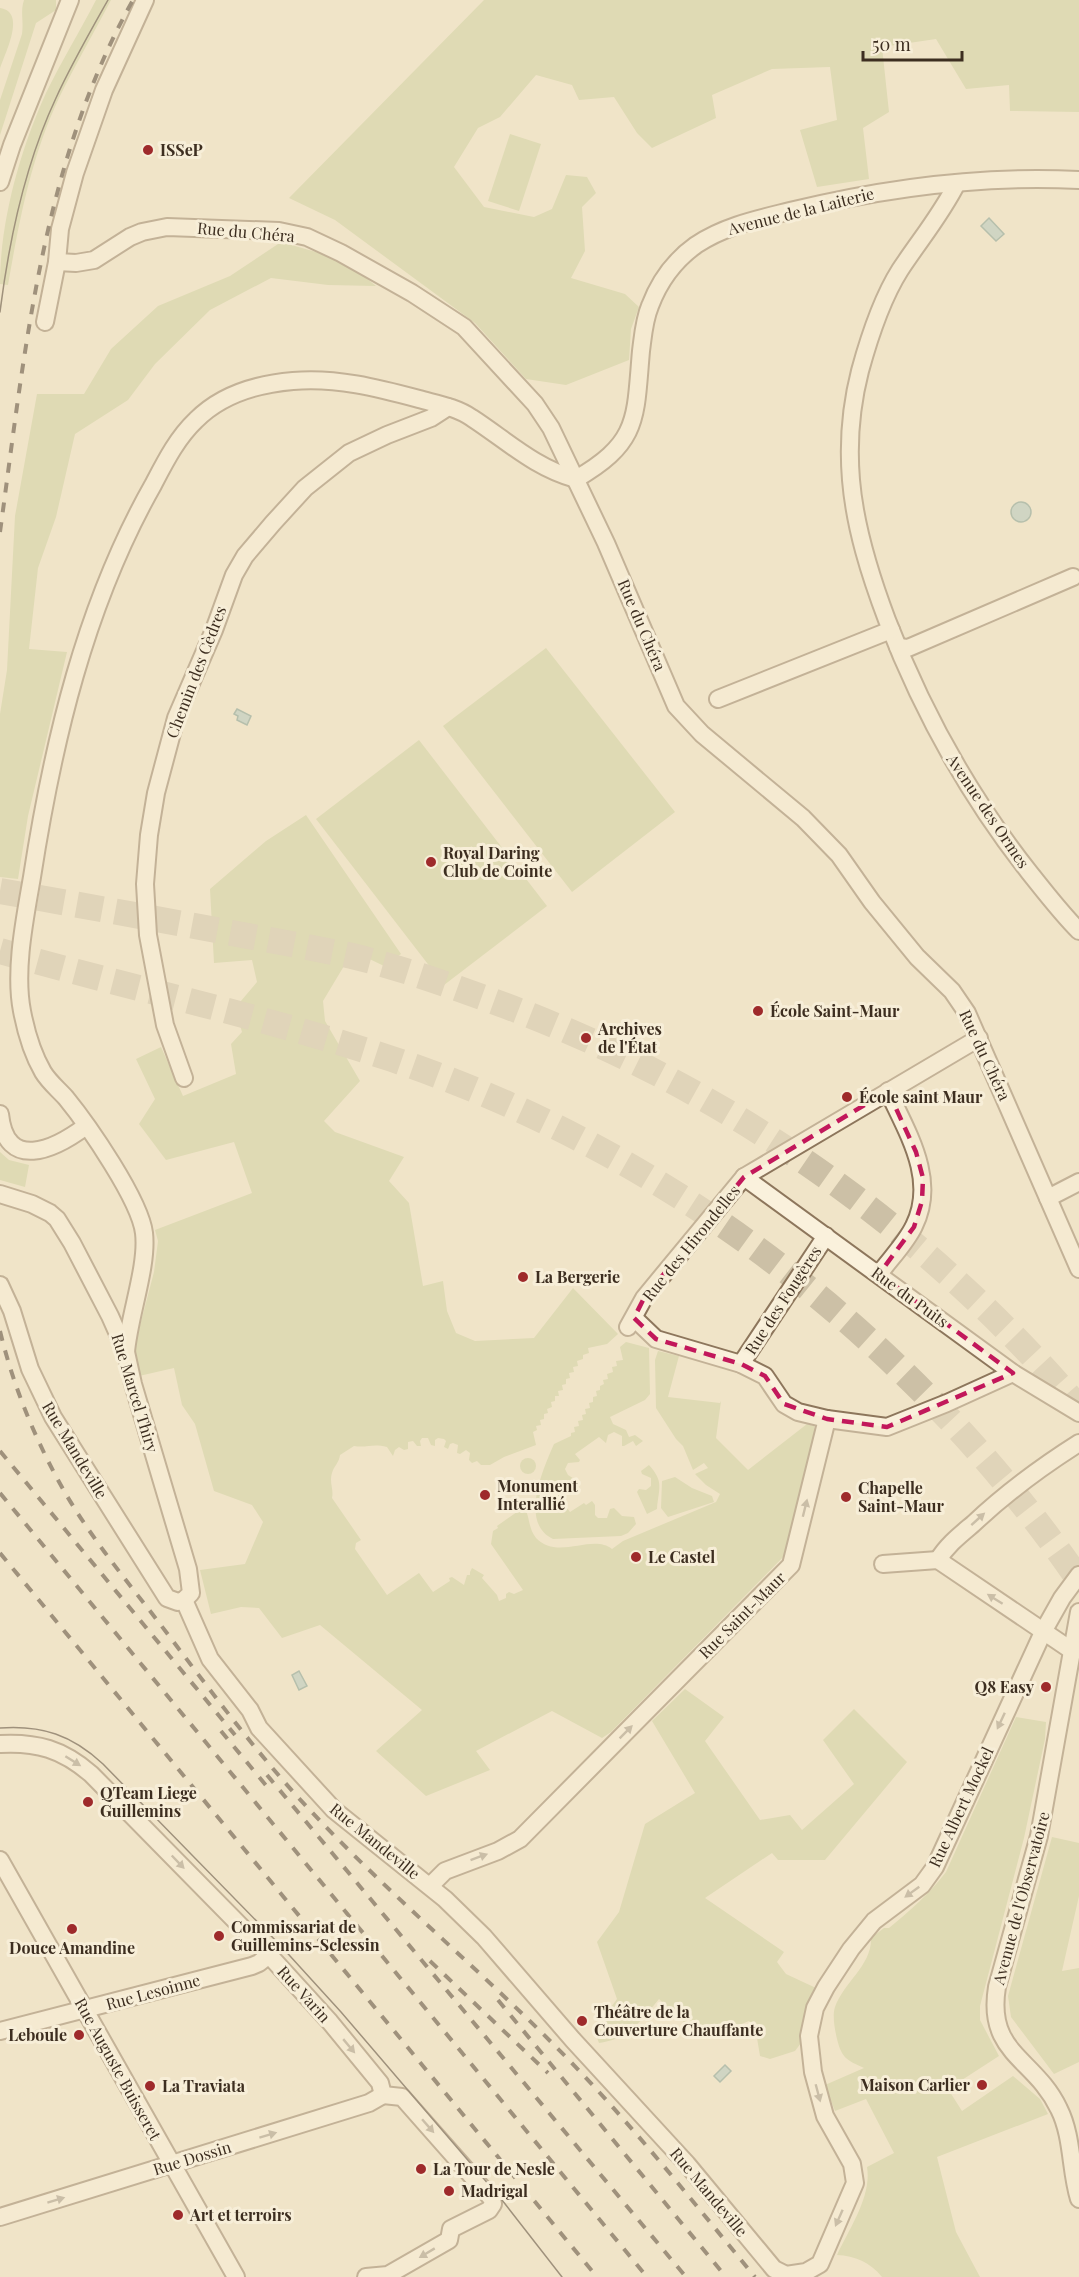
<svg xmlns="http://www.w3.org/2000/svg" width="1079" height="2277" viewBox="0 0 1079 2277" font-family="'Playfair Display',serif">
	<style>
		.green { fill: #c9cf9b }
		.water { fill: #a9c4bc; stroke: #6f938a; stroke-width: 1.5 }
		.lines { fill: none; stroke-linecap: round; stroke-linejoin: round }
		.highway-tunnel { stroke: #ccc0a6; stroke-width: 26; stroke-dasharray: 26 13; stroke-linecap: butt }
		.minor-casing { stroke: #8d765c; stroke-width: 20 }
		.minor { stroke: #faf1dc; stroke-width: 16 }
		.tram { stroke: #3d2e20; stroke-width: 1.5 }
		.rail { stroke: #3d2e20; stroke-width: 4; stroke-dasharray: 10 10; stroke-linecap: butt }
		.oneway { fill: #9c907e }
		.marked { fill: none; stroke: #c2185b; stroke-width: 4.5; stroke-dasharray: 12 8; stroke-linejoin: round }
		.poi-dot { fill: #9e2a2b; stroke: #f7eed8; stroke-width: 2 }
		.labels { text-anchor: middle; stroke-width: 6; stroke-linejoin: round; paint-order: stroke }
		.poi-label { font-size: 16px; font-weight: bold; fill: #3d2e20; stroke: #f7eed8; text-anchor: start }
		.street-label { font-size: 16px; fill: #3d2e20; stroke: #f7eed8 }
	</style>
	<rect width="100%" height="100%" fill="#f0e4c8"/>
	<g class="green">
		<path d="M24,0H56V10L36,23L0,135V100L22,34C24,22 20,11 24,0Z"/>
		<path d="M96,0H111C94,33 75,65 59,98C31,157 19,222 8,285L0,284C0,222 20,150 46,93C61,62 80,31 96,0Z"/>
		<path d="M484,0H1079V112L1010,111L1009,85L966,89L936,39L882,47L889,112L863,128L869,179L817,187L800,130L837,120L830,67L772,69L712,95L716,118L652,148L637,133L614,97L579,100L572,85L536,75L500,117L478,128L454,167L484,207L534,217L552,209L566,175L587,177L596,193L582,207L585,251L571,278L625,294L639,307L631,329L629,360L566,385L526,379L475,323L335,220L289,198Z"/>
		<path d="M0,8C27,12 5,53 0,69Z"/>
		<path d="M510,134L541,144L519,211L488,201Z"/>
		<path d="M281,242L344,260L376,286L328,285L271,278L210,310L155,364L128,400L75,434L56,517L38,568L29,649L67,652L28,816L18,879L0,877V714L7,670L15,516L37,394H84L111,349L158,306L230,276Z"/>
		<path d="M546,648L675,812L572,892L443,726Z"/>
		<path d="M419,740L547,906L444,985L316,819Z"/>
		<path d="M306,815L401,954L384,966L353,951L323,1001L325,1021L360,1081L324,1121L335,1132L404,1157L389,1181L409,1203L423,1286L443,1281L447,1311L456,1333L475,1341L534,1338L573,1288L618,1334L607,1344L588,1348L589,1353L583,1355V1359L577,1361L578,1366L573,1367L574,1372L569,1373L570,1378L566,1379V1384L562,1385L563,1390L558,1391L559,1396H555V1401L551,1402L552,1407L547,1409L548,1413L544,1414V1419L540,1420L541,1425L536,1426L537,1430L533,1432L536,1445L504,1457L490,1465H481L477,1461L472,1463L469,1460L470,1453L466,1450L460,1454L457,1453L458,1445L453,1443L450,1444L448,1449L444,1447L446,1441L444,1439L438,1438L435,1440V1446L431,1445L428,1438H422L420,1441L421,1446H417L413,1441L408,1442V1449L404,1450L399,1447L395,1450L393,1456L387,1447C372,1443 368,1448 354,1446L340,1455C339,1463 334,1466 332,1473C329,1483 334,1489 332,1498L361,1540L356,1543L355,1549L387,1595L419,1573L433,1592L450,1581L449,1578L452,1577L464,1585L467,1575H470V1572L472,1568L484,1575L482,1578L497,1595L499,1601L506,1598V1594L509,1592L514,1594L523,1590L491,1544L493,1531L498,1528L497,1526L524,1507C530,1516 528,1528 536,1538C558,1561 592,1533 612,1549L623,1541L716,1502L720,1494L706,1485L695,1474L708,1468L704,1463L693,1470L683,1446L676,1439L656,1408L655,1360L658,1351L679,1356L668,1397L720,1403L721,1401L716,1438L748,1470L807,1424L814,1426L817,1437L790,1550L611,1732L602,1738L552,1711L476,1751L490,1770L426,1796L376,1751L422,1710L320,1625L282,1638L259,1608L241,1607L211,1614L200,1570L245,1564L263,1522L252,1505L214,1491L195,1424L182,1405L174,1368L139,1376L133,1352L154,1272L158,1241L155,1230L252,1193L234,1142L166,1160L139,1124L155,1099L136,1059L161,1047L183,1096L236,1074L231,1044L242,1032L235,1008L257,982L252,960L214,963L210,889L266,841Z"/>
		<path d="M0,1152L9,1160L29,1165L25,1187L0,1180Z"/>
		<path d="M626,1342L649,1348L650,1394L645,1400L610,1417L613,1424L626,1430L629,1437L635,1435L643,1441L636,1446L633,1441L624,1446H622V1436L614,1432L608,1435L606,1443L599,1437L575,1454L580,1460L579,1462L568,1463L565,1469L568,1475L579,1482L573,1486L574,1489L561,1499L570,1512L584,1503L586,1505L592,1501L595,1505V1515L598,1518H607L610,1509L614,1508L622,1516L634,1517L636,1524L628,1533L621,1536L553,1539C519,1523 543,1469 554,1444L571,1436V1433L575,1432L574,1427L579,1426L578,1421L583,1420L582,1415L586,1414L585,1409L590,1408L589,1403L593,1402V1397L597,1396L596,1391L600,1390V1386L604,1384L603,1380L608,1379L607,1374L613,1372L612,1367L617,1366L616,1361L623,1360L620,1347Z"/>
		<circle cx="528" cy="1466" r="8"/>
		<path d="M649,1465C664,1482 659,1487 657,1509L647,1514L637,1492L639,1489L646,1490L651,1486V1478L642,1474L641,1471Z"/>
		<path d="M675,1477L692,1488L712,1496L714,1502L668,1517L661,1508L662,1481Z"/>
		<path d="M685,1689L724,1717L705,1741L760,1820L790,1815L802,1830L854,1784L823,1740L854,1709L907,1762L825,1860H778L772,1853L705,1898L784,1952L777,1962L786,1974L816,1988L806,2010L801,2043L795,2051L770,2059L760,2056L756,2032L749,2021L708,2038L699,2036L659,1999C641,2021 629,2039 599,2043L594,2030L617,1999L597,1942L619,1912L645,1824L695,1793L652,1721Z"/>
		<path d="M1016,1717L1046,1722L1045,1739L1024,1838L980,2006V2020L999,2056L948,2089L962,2111L1013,2076L1040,2099L1048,2114L937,2157L956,2232L980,2277H882C870,2262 855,2256 837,2255C849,2229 872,2196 867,2167L894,2153L866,2099L835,2111L825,2085L864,2068C847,2060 842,2059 837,2039C835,2030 832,2016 835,2007C844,1982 872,1965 871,1938L884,1928H889C910,1911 930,1893 946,1872Z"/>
		<path d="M1052,1837L1079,1843V1896L1062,1971L1079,1968V2062L1054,2074L1011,2017L1008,1996Z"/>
	</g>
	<g class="water">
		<path d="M989,218L1004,234L996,241L981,226Z"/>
		<circle cx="1021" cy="512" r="10"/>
		<path d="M237,709L251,716L247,725L237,720L238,716L234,714Z"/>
		<path d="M299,1671L307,1686L299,1690L292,1675Z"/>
		<path d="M725,2065L731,2071L720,2082L714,2076Z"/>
	</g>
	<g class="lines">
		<g class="highway-tunnel">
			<path d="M0,891C79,905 158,919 237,934C275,941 314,948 352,956C398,967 443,983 487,999C716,1081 921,1223 1079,1408"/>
			<path d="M0,951C130,988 263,1016 392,1059C669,1152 914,1340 1079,1580"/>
		</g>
		<defs>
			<g id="minor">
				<path d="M0,182L12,145L70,0"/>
				<path d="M957,183C941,215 919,241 900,270C881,300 869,338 860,371C851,406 848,444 851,480C855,528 870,575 887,620C922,711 969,796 1029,872C1045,892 1061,913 1079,931"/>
				<path d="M57,262L76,263L94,260L130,237L142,232L167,227L279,231L307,237L341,253L412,293L464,327L535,404L551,428L606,543L676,706L702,734L803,818L839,855L872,902L917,957L952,991L967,1013L1079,1269"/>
				<path d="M45,322L57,262L60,229L75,173L104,90L145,0"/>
				<path d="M576,479C640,442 635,418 641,351C643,336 644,320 650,306C659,282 675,260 696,245C724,226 758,219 790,211C884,188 982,175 1079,180"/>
				<path d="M898,647L908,648L1073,577"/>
				<path d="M718,699L891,630"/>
				<path d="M184,1078L165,1025L148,935L145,884L149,835L156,793L176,718L214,630L234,575L245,556L273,523L305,488L349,453L387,435L431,418L448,407"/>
				<path d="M0,1114C6,1172 54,1150 86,1126"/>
				<path d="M744,1177L1013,1373L1079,1413"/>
				<path d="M0,1194L32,1204L50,1213L57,1219L72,1243L110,1316L126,1352L133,1384L188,1569L191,1593L184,1600"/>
				<path d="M1048,1198L1079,1182"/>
				<path d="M879,1274C890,1259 906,1243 914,1226C937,1180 908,1134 888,1091"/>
				<path d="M0,1285L12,1311L30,1369L53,1417L167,1598L178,1602L184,1600"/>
				<path d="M634,1318L656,1339L741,1364L765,1376L784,1404L798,1412L827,1419L887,1427L947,1403L1013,1373"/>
				<path d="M628,1327L644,1298L744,1177L979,1038"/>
				<path d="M126,1352C129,1316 148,1266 144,1233C140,1200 88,1125 66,1098C58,1089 49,1082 43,1072C32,1053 26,1032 22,1011C14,970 25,918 32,877C53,742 85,605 153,485C165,462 177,438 196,420C222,394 257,384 293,381C335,377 378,388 419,399C437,404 456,407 472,418C506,440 535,468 576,479"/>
				<path d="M741,1364L826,1236"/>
				<path d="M938,1560C947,1545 960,1535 973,1524C1006,1493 1041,1467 1079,1443"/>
				<path d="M938,1560L1071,1650"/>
				<path d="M883,1564L938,1560"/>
				<path d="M184,1600L210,1659L250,1710L259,1728L334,1810L445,1899L484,1937L573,2040L687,2164L774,2269L786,2275L806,2272L820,2264L855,2183L852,2164L825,2116L813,2072L809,2036L815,2008L826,1987L851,1949L874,1921L922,1885L935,1867L1044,1630L1062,1598L1079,1575"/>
				<path d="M1079,1612L1039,1836L997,1987C986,2054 1035,2058 1059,2109C1073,2137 1070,2170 1079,2199"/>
				<path d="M0,1744C37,1742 62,1749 91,1774L269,1955L330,2022L380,2083L383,2095"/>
				<path d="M0,1860L236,2277"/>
				<path d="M430,1886L445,1871L498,1851L520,1839L791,1565L827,1419"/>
				<path d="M0,2031L252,1966L259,1963L269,1955"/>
				<path d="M0,2217L369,2103L383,2095"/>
				<path d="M366,2277L388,2275L449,2240L451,2229L489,2210L493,2204L492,2199L402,2097L383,2095"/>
			</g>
		</defs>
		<use href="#minor" class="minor-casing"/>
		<use href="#minor" class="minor"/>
		<g class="tram">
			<path d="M0,312C9,240 25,164 56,98C71,65 90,32 108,0"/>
			<path d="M0,1728C42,1725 72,1735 103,1764L280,1945L341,2012L502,2200L562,2277"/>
		</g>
		<g class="rail">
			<path d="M0,532C25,351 42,162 133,0"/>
			<path d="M0,1331C14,1389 37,1444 67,1496C93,1540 126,1580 157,1620C205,1683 252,1748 307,1807C389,1895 483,1972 567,2058C634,2127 694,2203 755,2277"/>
			<path d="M0,1451L235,1735"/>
			<path d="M0,1493L647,2277"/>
			<path d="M0,1553L597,2277"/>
			<path d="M221,1731L269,1789"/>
			<path d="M267,1775L686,2277"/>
			<path d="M430,1961L548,2073"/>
			<path d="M498,2000L726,2277"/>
		</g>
	</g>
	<defs><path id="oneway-solid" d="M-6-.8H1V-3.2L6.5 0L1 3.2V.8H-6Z" transform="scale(1.5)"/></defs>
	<g class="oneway">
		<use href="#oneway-solid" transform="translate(805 1508) rotate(-76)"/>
		<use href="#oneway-solid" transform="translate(978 1519) rotate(-42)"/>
		<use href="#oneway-solid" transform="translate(995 1599) rotate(-148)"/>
		<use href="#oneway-solid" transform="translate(1001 1721) rotate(115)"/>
		<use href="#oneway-solid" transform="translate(626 1732) rotate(-45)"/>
		<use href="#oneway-solid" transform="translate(73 1761) rotate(32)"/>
		<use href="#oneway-solid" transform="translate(479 1857) rotate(-20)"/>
		<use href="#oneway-solid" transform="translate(178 1862) rotate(46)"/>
		<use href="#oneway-solid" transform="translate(912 1892) rotate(144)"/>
		<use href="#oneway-solid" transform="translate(349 2046) rotate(50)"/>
		<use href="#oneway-solid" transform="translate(818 2093) rotate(75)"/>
		<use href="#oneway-solid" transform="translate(428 2126) rotate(49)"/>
		<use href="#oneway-solid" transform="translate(268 2135) rotate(-17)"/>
		<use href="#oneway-solid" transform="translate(56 2200) rotate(-17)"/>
		<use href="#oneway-solid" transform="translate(839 2218) rotate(114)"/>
		<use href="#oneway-solid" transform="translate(427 2253) rotate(149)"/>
	</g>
	<path d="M0 0H1079V2277H0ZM888,1091L916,1152L923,1178L922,1201L914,1227L879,1274L1013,1373L887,1427L827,1419L784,1404L765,1376L741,1364L656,1339L634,1318L644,1298L744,1177Z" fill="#f0e4c8" fill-opacity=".55" fill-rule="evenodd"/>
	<path class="marked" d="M888,1091L916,1152L923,1178L922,1201L914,1227L879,1274L1013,1373L887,1427L827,1419L784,1404L765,1376L741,1364L656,1339L634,1318L644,1298L744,1177Z"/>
	<g class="poi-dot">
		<circle cx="148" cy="150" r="6"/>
		<circle cx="431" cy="862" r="6"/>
		<circle cx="758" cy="1011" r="6"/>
		<circle cx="586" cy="1038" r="6"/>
		<circle cx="847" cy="1097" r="6"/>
		<circle cx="523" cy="1277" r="6"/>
		<circle cx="485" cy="1495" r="6"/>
		<circle cx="846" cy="1497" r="6"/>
		<circle cx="636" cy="1557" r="6"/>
		<circle cx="1046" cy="1687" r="6"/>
		<circle cx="88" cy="1802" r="6"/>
		<circle cx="72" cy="1929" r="6"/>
		<circle cx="219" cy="1936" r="6"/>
		<circle cx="582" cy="2021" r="6"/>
		<circle cx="79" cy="2035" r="6"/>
		<circle cx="982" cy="2085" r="6"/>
		<circle cx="150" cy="2086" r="6"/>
		<circle cx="421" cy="2169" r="6"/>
		<circle cx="449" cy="2191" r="6"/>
		<circle cx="178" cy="2215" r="6"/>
	</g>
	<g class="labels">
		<g class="poi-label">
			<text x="160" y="156">ISSeP</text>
			<text x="443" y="859">Royal Daring<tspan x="443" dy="18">Club de Cointe</tspan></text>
			<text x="770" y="1017">École Saint-Maur</text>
			<text x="598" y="1035">Archives<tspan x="598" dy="18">de l'État</tspan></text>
			<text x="859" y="1103">École saint Maur</text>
			<text x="535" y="1283">La Bergerie</text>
			<text x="497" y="1492">Monument<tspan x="497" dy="18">Interallié</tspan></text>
			<text x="858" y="1494">Chapelle<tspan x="858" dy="18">Saint-Maur</tspan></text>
			<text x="648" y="1563">Le Castel</text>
			<text x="1034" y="1693" text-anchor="end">Q8 Easy</text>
			<text x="100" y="1799">QTeam Liege<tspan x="100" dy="18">Guillemins</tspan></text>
			<text x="231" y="1933">Commissariat de<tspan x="231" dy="18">Guillemins-Sclessin</tspan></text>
			<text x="72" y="1954" text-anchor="middle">Douce Amandine</text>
			<text x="594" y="2018">Théâtre de la<tspan x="594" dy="18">Couverture Chauffante</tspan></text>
			<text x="67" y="2041" text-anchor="end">Leboule</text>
			<text x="970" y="2091" text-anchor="end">Maison Carlier</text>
			<text x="162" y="2092">La Traviata</text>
			<text x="433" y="2175">La Tour de Nesle</text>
			<text x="461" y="2197">Madrigal</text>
			<text x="190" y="2221">Art et terroirs</text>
		</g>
		<g class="street-label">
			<text transform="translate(801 211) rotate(-14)" y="6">Avenue de la Laiterie</text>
			<text transform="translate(246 232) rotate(5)" y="6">Rue du Chéra</text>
			<text transform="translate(642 625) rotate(67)" y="6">Rue du Chéra</text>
			<text transform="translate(196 672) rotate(-69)" y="6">Chemin des Cèdres</text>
			<text transform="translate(988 811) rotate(56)" y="6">Avenue des Ormes</text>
			<text transform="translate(985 1055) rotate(65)" y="6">Rue du Chéra</text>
			<text transform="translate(691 1243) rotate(-51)" y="6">Rue des Hirondelles</text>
			<text transform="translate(910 1297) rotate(36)" y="6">Rue du Puits</text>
			<text transform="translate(783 1300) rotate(-57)" y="6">Rue des Fougères</text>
			<text transform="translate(135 1393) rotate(73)" y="6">Rue Marcel Thiry</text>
			<text transform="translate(75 1450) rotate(59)" y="6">Rue Mandeville</text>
			<text transform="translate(742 1615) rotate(-45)" y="6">Rue Saint-Maur</text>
			<text transform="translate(961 1807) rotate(-65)" y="6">Rue Albert Mockel</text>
			<text transform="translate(375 1841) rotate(39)" y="6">Rue Mandeville</text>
			<text transform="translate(1021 1898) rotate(-75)" y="6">Avenue de l'Observatoire</text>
			<text transform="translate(153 1992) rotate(-15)" y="6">Rue Lesoinne</text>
			<text transform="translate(304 1994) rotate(48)" y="6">Rue Varin</text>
			<text transform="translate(118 2069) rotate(61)" y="6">Rue Auguste Buisseret</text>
			<text transform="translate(192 2158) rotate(-17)" y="6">Rue Dossin</text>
			<text transform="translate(709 2192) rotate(50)" y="6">Rue Mandeville</text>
		</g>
	</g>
	<path d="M863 51v9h99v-9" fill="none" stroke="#3d2e20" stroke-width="3"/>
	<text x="872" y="51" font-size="18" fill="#3d2e20" stroke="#f7eed8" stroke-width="4.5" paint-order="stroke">50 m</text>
</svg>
